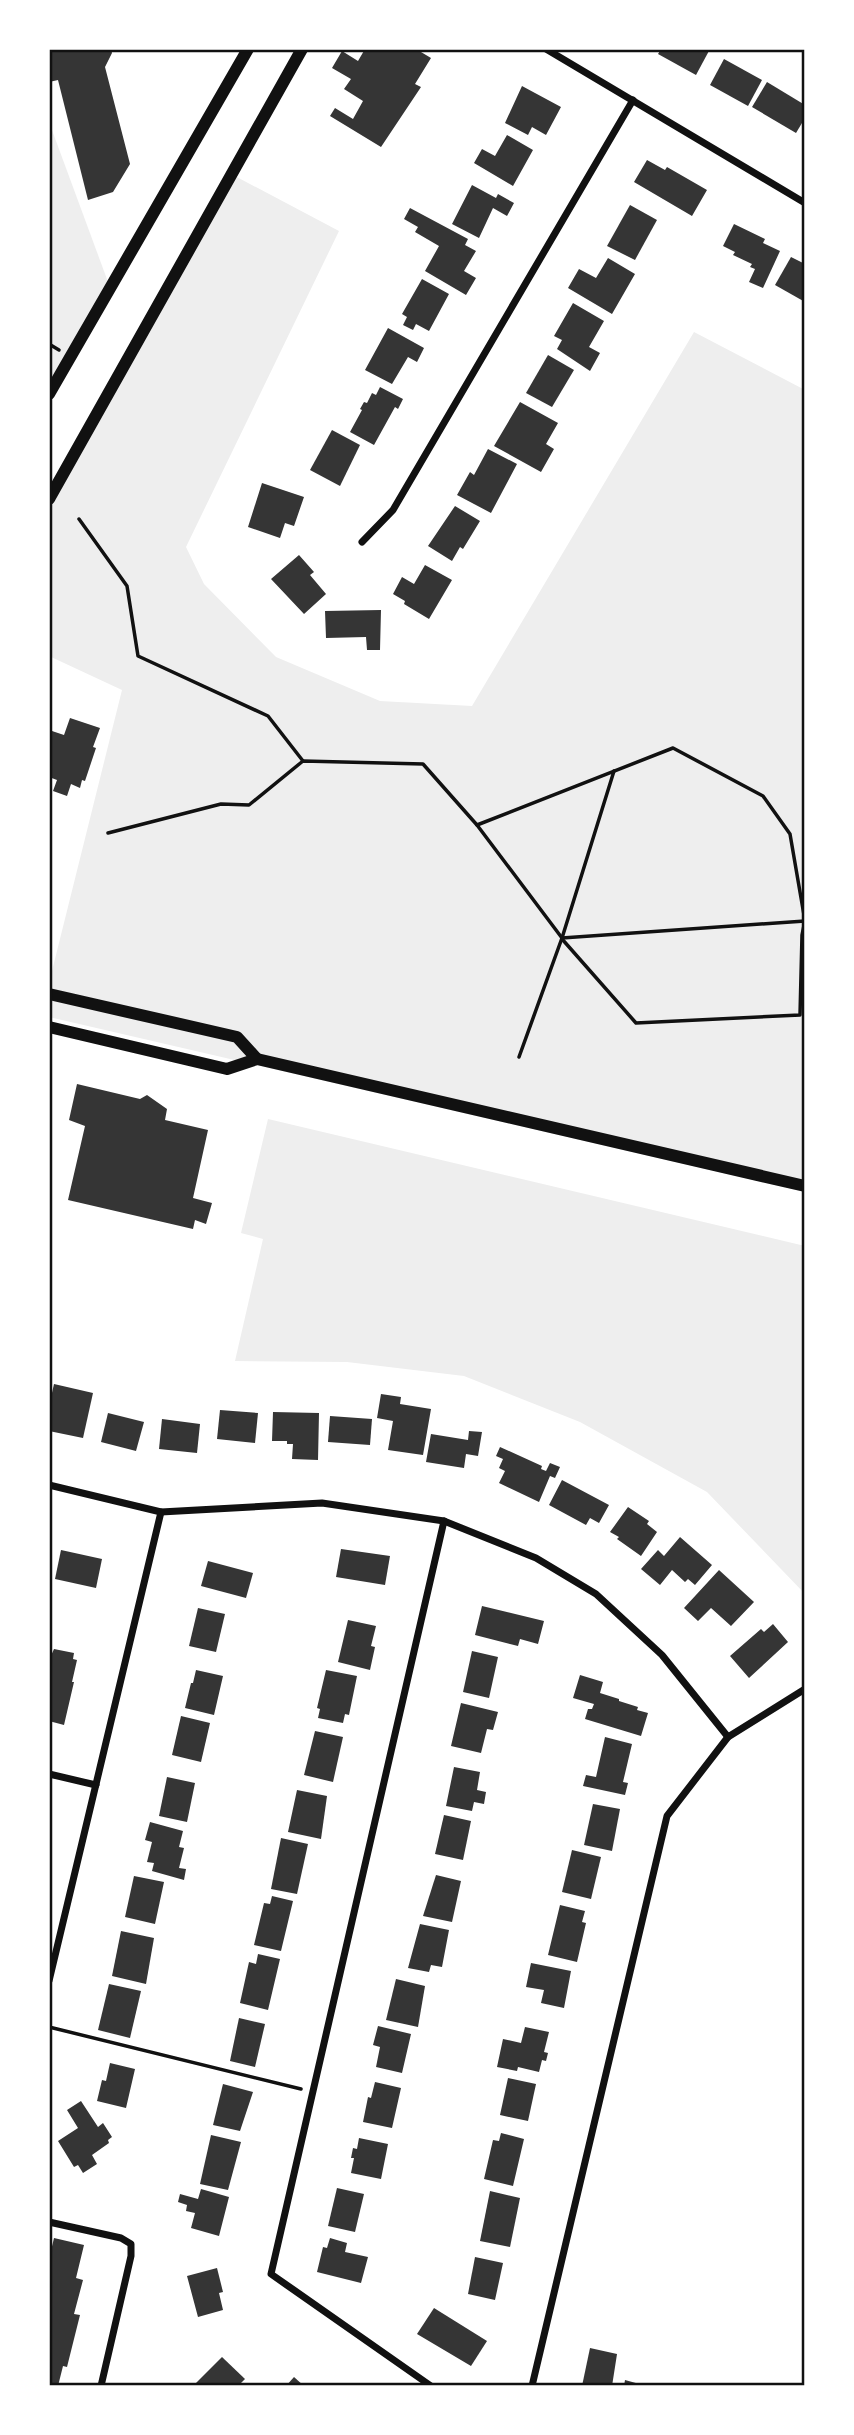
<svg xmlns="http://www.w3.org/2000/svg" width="854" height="2435" viewBox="0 0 854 2435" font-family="'Sofia Sans Condensed',sans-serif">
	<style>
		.green { fill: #eee }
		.building { fill: #353535 }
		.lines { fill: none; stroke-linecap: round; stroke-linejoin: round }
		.path { stroke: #111; stroke-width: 3.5 }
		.minor { stroke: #111; stroke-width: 7 }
		.secondary { stroke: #111; stroke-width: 12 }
		.neatline { fill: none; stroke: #111; stroke-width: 2.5 }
	</style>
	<rect width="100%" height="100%" fill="#fff"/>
	<g class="green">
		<path d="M49,122L108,282L49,383Z"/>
		<path d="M233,175L339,231L186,547L204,584L276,657L380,701L472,706L694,332L805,390V1192L49,1017V983L122,690L49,656V490Z"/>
		<path d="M268,1119L805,1246V1594L707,1492L580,1422L464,1376L347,1362L235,1361L263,1239L241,1233Z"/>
	</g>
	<g class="building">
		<path d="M49,49H111L112,53L105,67L130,164L113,192L88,200L58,80L49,82Z"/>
		<path d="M365,49H416L431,58L415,84L421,87L381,147L330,116L335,108L353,119L363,101L344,89L351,79L332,68L342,51L358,61Z"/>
		<path d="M661,49H710L696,75L658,54Z"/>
		<path d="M724,59L762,80L748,106L710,85Z"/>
		<path d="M767,82L805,105V118L796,133L752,107Z"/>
		<path d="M522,86L561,107L546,135L532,127L528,135L505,123Z"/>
		<path d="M507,135L533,150L513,186L474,163L482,149L495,156Z"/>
		<path d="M647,160L665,170L667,167L707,190L692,216L634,182Z"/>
		<path d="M472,185L496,198L498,194L514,203L507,216L493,208L479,238L452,224Z"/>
		<path d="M630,205L657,220L635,260L607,246Z"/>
		<path d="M410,208L468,239L465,245L476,251L464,271L476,278L466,295L425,271L439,246L415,232L418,227L404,219Z"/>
		<path d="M734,224L765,239L763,243L780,251L763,288L749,282L755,269L750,267L752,264L733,255L735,252L723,246Z"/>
		<path d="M791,257L805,264V302L775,285Z"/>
		<path d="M608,258L635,274L612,314L568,288L579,269L596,278Z"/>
		<path d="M422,279L449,294L429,331L416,324L413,330L403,325L407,317L402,314Z"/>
		<path d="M573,303L604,321L589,347L600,353L590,371L557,349L562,340L554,336Z"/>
		<path d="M388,328L424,348L417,362L408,357L392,384L365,370Z"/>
		<path d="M548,355L574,370L552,407L526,393Z"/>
		<path d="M380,387L403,399L398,409L395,407L374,445L350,432L362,410L360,409L364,402L367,403L372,393L376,395Z"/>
		<path d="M520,402L558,423L546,444L554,449L541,472L494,446Z"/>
		<path d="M332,430L360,445L340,486L310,470Z"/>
		<path d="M488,449L517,464L491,513L457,495L470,472L474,475Z"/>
		<path d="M262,483L304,497L294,526L285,523L280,538L248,527Z"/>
		<path d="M455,506L480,521L463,549L460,547L452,561L428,546Z"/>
		<path d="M299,555L314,572L310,575L326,594L304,614L271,579Z"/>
		<path d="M425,565L452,580L429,619L404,604L405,601L393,594L402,577L414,584Z"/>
		<path d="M381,610L380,650H367L366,637L326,638L325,611Z"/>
		<path d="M70,718L100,728L93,747L96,748L85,781L82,780L80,788L71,784L67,796L53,791L57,780L49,777V730L64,735Z"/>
		<path d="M77,1084L140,1099L147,1095L167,1109L165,1120L208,1130L193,1198L212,1203L206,1224L195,1220L193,1229L68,1200L85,1126L69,1120Z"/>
		<path d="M54,1384L93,1393L83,1438L49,1431V1406Z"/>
		<path d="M381,1394L401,1397L400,1404L431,1409L423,1455L388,1450L393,1421L377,1418Z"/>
		<path d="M220,1410L258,1413L255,1443L217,1439Z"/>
		<path d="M273,1412L319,1413L318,1460L292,1459L293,1444H287V1441H272Z"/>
		<path d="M108,1413L144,1422L136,1451L101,1442Z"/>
		<path d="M330,1416L372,1419L370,1445L328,1442Z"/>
		<path d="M162,1419L200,1424L197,1453L159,1449Z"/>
		<path d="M469,1431L482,1432L478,1456L466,1454L464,1468L426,1462L431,1434L468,1440Z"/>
		<path d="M500,1447L542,1466L541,1469L546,1471L550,1463L560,1467L555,1478L550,1476L539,1502L499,1483L505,1471L499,1468L503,1459L496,1456Z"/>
		<path d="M562,1480L609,1505L599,1523L590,1518L586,1525L549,1505Z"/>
		<path d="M628,1507L649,1521L647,1524L657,1532L641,1556L617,1539L619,1537L610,1532Z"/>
		<path d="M680,1537L712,1565L695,1585L688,1579L685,1582L672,1570L660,1585L641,1569L658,1550L664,1556Z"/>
		<path d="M341,1549L390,1556L385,1585L336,1577Z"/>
		<path d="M61,1550L102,1559L96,1588L55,1579Z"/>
		<path d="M208,1561L253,1573L246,1598L201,1586Z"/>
		<path d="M719,1570L754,1602L731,1626L711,1608L698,1621L684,1608Z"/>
		<path d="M482,1606L544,1621L538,1644L520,1639L518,1646L475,1635Z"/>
		<path d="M198,1608L225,1614L216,1652L189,1646Z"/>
		<path d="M348,1620L376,1626L371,1646L375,1647L370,1670L338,1662Z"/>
		<path d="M773,1624L788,1642L749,1678L730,1656L761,1629L764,1632Z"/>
		<path d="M54,1649L74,1653L73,1659L77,1660L72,1682H74L64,1725L49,1721V1660Z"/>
		<path d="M472,1651L498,1657L489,1698L463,1692Z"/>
		<path d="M196,1670L223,1676L214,1715L185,1708L191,1683H193Z"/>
		<path d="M326,1670L357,1676L349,1715L345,1714L343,1723L318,1718L320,1709L317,1708Z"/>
		<path d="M580,1675L603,1682L600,1693L619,1699V1701L638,1707L637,1710L648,1713L641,1736L585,1719L588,1709H592L594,1704L573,1698Z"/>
		<path d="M461,1703L498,1712L493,1730L487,1729L481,1753L451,1746Z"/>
		<path d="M181,1716L210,1723L201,1762L172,1755Z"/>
		<path d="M315,1731L343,1737L333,1782L304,1775Z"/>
		<path d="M605,1737L632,1744L623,1782L628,1783L625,1795L583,1786L586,1775L596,1777Z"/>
		<path d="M454,1767L480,1772L477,1790L486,1792L484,1804L474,1802L472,1811L446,1806Z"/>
		<path d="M167,1777L195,1783L187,1822L159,1816Z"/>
		<path d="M297,1790L327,1796L321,1839L288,1832Z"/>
		<path d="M593,1804L620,1809L612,1851L584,1845Z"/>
		<path d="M444,1815L471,1821L463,1860L435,1854Z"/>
		<path d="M150,1822L183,1831L179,1847L184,1848L179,1868L186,1869L184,1880L152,1871L154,1863L147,1862L152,1842L145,1840Z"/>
		<path d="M281,1838L308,1844L297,1894L271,1889Z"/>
		<path d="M572,1850L601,1857L591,1899L562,1892Z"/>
		<path d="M436,1875L461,1881L452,1922L423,1916Z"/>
		<path d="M134,1876L164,1882L155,1924L125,1917Z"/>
		<path d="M272,1896L293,1901L281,1951L254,1945L264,1903L270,1904Z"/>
		<path d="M560,1905L585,1911L582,1922L586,1923L577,1962L548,1955Z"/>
		<path d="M420,1924L449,1930L442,1967L431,1965L429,1972L408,1968Z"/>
		<path d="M121,1931L154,1938L146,1984L112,1976Z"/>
		<path d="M258,1954L280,1959L268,2010L240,2003L249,1962L256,1964Z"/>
		<path d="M531,1963L571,1971L564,2008L541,2003L544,1990L526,1987Z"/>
		<path d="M396,1979L425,1986L418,2027L386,2020Z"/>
		<path d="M109,1984L141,1991L130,2038L98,2030Z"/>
		<path d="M239,2018L265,2024L255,2067L230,2061Z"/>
		<path d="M378,2026L411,2034L402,2073L376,2067L380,2047L373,2045Z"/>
		<path d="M525,2027L549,2032L544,2052L548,2053L546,2061L542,2060L539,2072L518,2067L517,2071L497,2067L503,2039L521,2043Z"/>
		<path d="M110,2063L135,2069L126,2108L97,2101L102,2080L106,2081Z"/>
		<path d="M508,2078L536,2084L528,2121L500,2115Z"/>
		<path d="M375,2082L401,2088L392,2128L363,2122L368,2097L371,2098Z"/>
		<path d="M223,2084L253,2092L240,2131L213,2125Z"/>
		<path d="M81,2101L98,2127L103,2123L112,2137L108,2140L109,2143L92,2155L97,2164L83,2173L78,2165L74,2167L58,2141L78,2128L67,2110Z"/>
		<path d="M501,2133L524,2139L513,2186L484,2179L493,2140L499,2141Z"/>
		<path d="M211,2135L241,2142L228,2190L200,2184Z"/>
		<path d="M359,2138L388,2144L381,2179L351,2173L354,2158H351L353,2148L357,2149Z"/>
		<path d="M337,2188L364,2194L355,2232L328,2226Z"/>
		<path d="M201,2189L229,2197L219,2236L191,2228L195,2213L186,2211L187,2205L178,2202L180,2194L198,2199Z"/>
		<path d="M490,2191L520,2198L510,2247L480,2241Z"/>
		<path d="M54,2238L84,2245L76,2278L83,2280L74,2314L80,2315L67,2367L63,2366L58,2386H49V2281L51,2272H49V2259Z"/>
		<path d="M330,2238L347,2243L345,2252L368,2257L361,2283L317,2272L323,2247L327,2248Z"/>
		<path d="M475,2257L503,2263L495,2300L468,2294Z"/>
		<path d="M217,2268L223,2292L219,2293L223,2310L198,2317L187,2276Z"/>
		<path d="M434,2308L487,2341L471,2366L417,2334Z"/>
		<path d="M590,2348L617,2354L612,2386H582Z"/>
		<path d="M222,2357L245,2379L238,2386H193Z"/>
		<path d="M294,2377L304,2386H286Z"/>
		<path d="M625,2380L643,2385V2386H624Z"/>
	</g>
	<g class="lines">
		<g class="path">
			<path d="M49,344L59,350"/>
			<path d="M79,519L127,586L138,656L268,716L303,761"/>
			<path d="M477,825L562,938L805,921"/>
			<path d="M108,833L221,804L249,805L303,761L423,764L477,825L673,748L763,796L790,834L805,921"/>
			<path d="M562,939L636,1023L800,1015L802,935L805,920"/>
			<path d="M519,1057L562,938L614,771"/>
			<path d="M49,2027L301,2089"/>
		</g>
		<g class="minor">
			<path d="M546,49L805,203"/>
			<path d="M362,542L393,510L633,100"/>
			<path d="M49,1485L161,1512L322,1503L444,1521L536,1558L596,1594L662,1655L728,1737"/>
			<path d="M49,1774L96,1785"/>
			<path d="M49,1981L161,1512"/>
			<path d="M49,2222L121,2238L131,2244V2256L101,2386"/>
			<path d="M431,2386L271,2274L444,1521"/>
			<path d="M532,2386L667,1816L728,1737L805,1689"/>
		</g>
		<g class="secondary">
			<path d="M49,394L248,49"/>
			<path d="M49,499L302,49"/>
			<path d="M49,994L237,1037L257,1059"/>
			<path d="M49,1027L227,1069L257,1059L805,1186"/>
		</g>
	</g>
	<rect width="854" height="2435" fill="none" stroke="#ffffff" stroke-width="102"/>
	<rect x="51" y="51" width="752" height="2333" class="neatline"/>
</svg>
